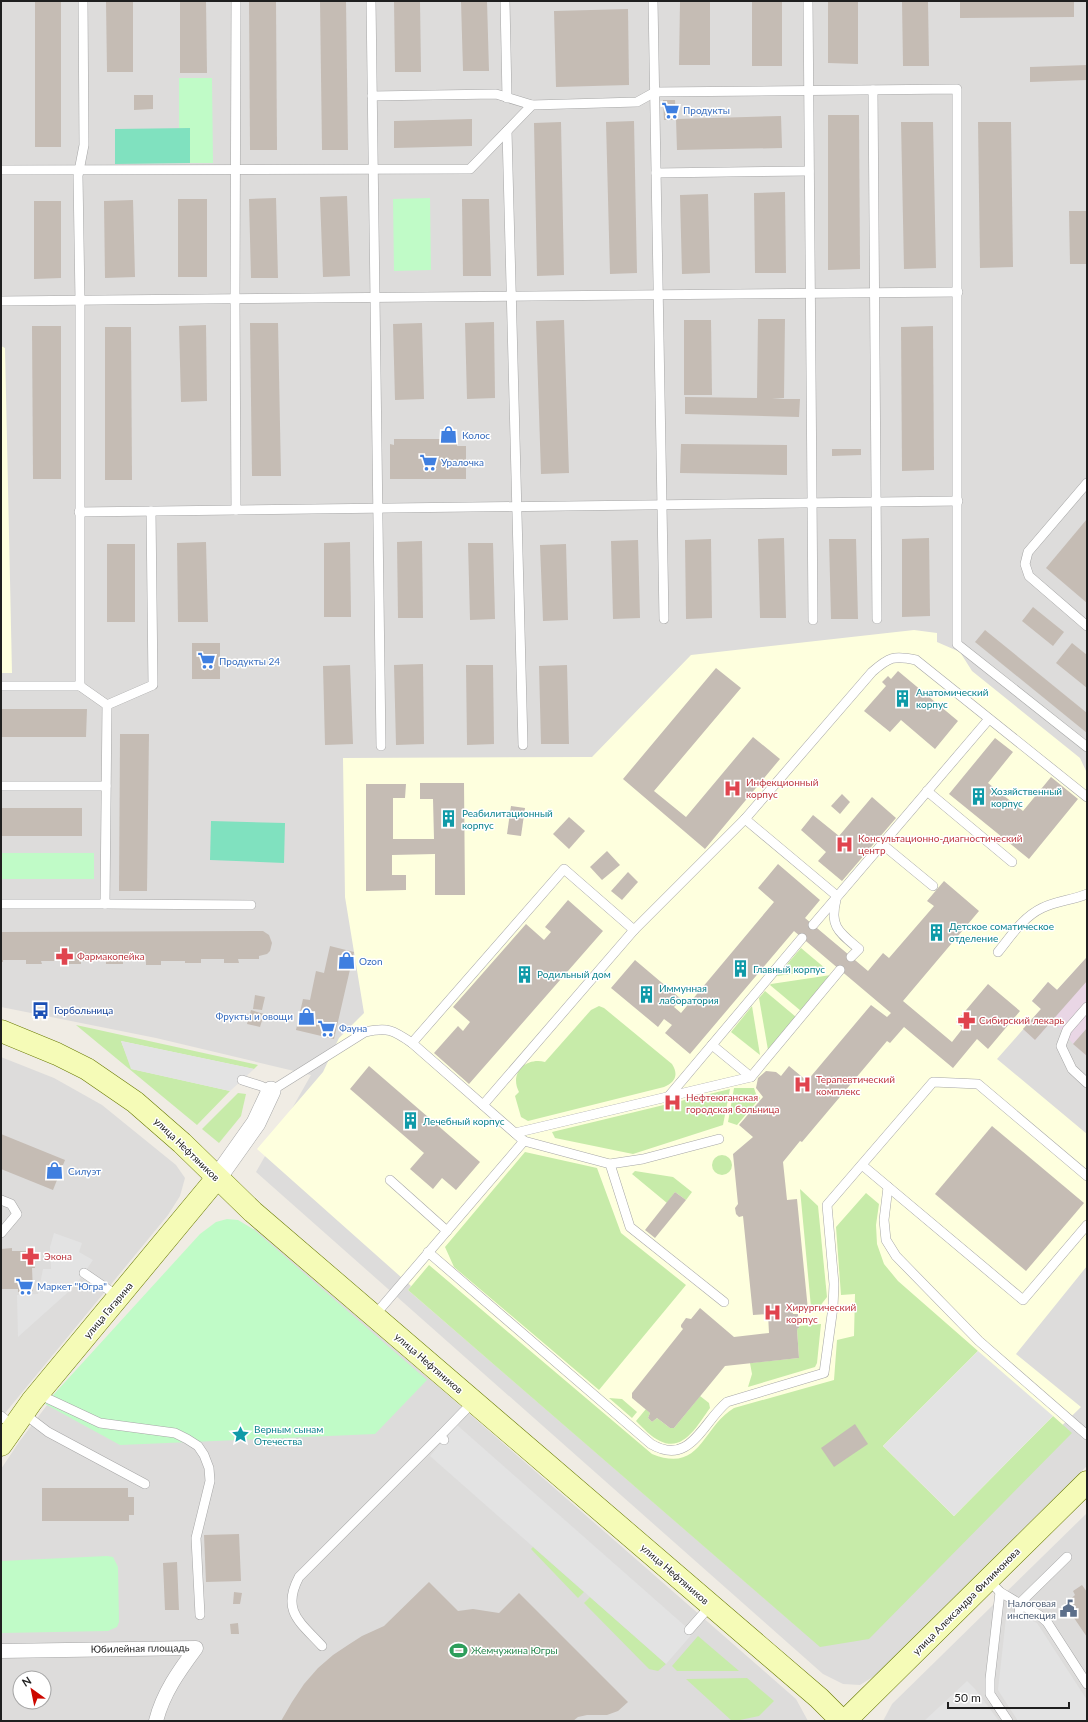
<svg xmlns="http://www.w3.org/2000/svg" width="1088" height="1722" viewBox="0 0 1088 1722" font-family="Lato,sans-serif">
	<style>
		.residential { fill: #dddcdb; fill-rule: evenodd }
		.industrial { fill: #e9d6e5 }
		.education { fill: #feffde }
		.grass { fill: #c7eba9 }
		.park { fill: #c0fbc7 }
		.pitch { fill: #80e1bf }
		.parking { fill: #e3e3e3 }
		.building { fill: #c5bcb4 }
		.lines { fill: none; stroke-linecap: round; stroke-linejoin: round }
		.service-casing { stroke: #a6a6a6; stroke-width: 10 }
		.pedestrian-casing { stroke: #a6a6a6; stroke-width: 15 }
		.minor-casing { stroke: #a6a6a6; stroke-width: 20 }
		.secondary-casing { stroke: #687902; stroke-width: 23 }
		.service { stroke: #fff; stroke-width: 9 }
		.pedestrian { stroke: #fff; stroke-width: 14 }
		.minor { stroke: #fff; stroke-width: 19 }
		.secondary { stroke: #f5fbb7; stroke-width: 22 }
		.labels { text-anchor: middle; stroke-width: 3; stroke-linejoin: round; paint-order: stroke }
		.shop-label { font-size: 10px; fill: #366cbe; stroke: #fff; text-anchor: start }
		.culture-label { font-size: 10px; fill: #0d838f; stroke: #fff; text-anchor: start }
		.health-label { font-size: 10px; fill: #be3a42; stroke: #fff; text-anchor: start }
		.transit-label { font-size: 10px; fill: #164399; stroke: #fff; text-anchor: start }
		.street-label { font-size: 10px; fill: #1f1f1f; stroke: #fff }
		.service-label { font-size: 10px; fill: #4e5e75; stroke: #fff; text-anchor: end }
		.leisure-label { font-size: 10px; fill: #27864d; stroke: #fff; text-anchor: start }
	</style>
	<rect width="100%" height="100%" fill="#f0ece4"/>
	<g class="residential">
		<path d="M1,1H1087V1466L876,1675L860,1685L843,1684L823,1674L256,1172L311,1075L156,1038L1,1007Z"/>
		<path d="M1,1057L54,1078L102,1105L176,1165L185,1178L180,1196L168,1215L1,1418Z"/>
		<path d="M223,1228L258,1229L796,1699L808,1721H1V1469L19,1442L57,1392ZM20,1678H44V1702H20Z"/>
		<path d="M1087,1513V1721H883L892,1704Z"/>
	</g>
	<path class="industrial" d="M1087,957V1056L1073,1044L1053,1020L1035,1040L1023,1029L1041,1009L1032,1001L1048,982L1058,990Z"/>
	<g class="education">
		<path d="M1,346L5,348L12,673H1Z"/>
		<path d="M914,630L937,633V642L960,652L972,671L1080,758L1087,773V957L1057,990L1048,982L1032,1001L1041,1009L997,1059L1087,1134V1266L1016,1354L1081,1407L857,1625L801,1630L408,1290L411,1286L257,1149L323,1072L339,1038L364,1013L345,897L343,758L592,757L691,655Z"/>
	</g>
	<g class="grass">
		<path d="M801,948L826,969L777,976Z"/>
		<path d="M831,975L801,1011L770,985L771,984Z"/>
		<path d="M765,991L796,1017L768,1050L759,998Z"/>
		<path d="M599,1006L604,1008L672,1064C679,1075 675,1082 664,1087L528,1121L521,1117L515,1096L519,1092C509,1073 526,1057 545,1062L591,1010Z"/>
		<path d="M752,1006L760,1055L731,1032Z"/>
		<path d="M76,1025L258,1065L254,1069L121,1041L132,1069L230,1091L197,1125Z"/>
		<path d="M734,1088H754L756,1094L760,1098L737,1125L728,1122Z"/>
		<path d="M730,1089L723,1125L633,1154L555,1138L552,1132Z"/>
		<path d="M238,1093L246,1094L241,1116L219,1143L202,1129Z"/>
		<path d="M525,1152L597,1168L621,1233L686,1285L599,1390L454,1267L445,1247Z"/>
		<circle cx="722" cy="1165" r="10"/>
		<path d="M635,1171L673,1177L692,1192L686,1200L675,1192L667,1203L632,1174Z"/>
		<path d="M800,1189L818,1206L827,1297L820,1306L811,1307Z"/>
		<path d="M866,1193L879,1204L876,1225L877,1244L884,1264L898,1281L978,1351L883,1446L954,1516L1053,1416L1072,1433L869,1639L820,1647L408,1290L429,1265L652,1454C701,1474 702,1427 734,1408L834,1380L837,1340L854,1336L855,1294L841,1295L836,1227Z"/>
		<path d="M821,1324L817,1363L815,1367L748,1387L752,1374L750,1363L799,1358L797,1329L799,1328V1326Z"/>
		<path d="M700,1396L709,1403L710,1408C698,1424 684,1453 660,1441C651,1437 643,1428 636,1421L646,1409L650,1413L648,1418L652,1422L657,1418L670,1428H674Z"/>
		<path d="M609,1398L622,1399L637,1412L632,1418Z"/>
		<path d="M533,1547L584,1592L578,1598L531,1549Z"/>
		<path d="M590,1597L666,1664L658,1671L649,1669L584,1603Z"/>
		<path d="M698,1636L739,1671H677L672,1666Z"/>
		<path d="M747,1678L774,1701L759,1716L735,1721H732L686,1679Z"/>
	</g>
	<g class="park">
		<path d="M179,78H212L213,163H190V128H179Z"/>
		<path d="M430,198L431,270L394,271L393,199Z"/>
		<rect x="1" y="853" width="93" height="26"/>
		<path d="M227,1219L238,1220L253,1229L427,1380L375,1434L120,1445L45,1404L200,1234L216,1222Z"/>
		<path d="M107,1556L113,1557L118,1567L119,1622L117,1627L108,1631L1,1633V1561Z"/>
	</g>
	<g class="pitch">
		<path d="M190,128V163L115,164V129Z"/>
		<path d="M211,821L285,823L284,863L210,860Z"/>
	</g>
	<g class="parking">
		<path d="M121,1041L254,1069L230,1091L131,1069Z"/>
		<path d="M54,1233L82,1243L79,1252L93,1260L75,1286L18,1337L17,1295L38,1294L43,1269H51L50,1247Z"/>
		<path d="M978,1351L1053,1416L954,1516L883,1446Z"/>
		<path d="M457,1425L693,1633L666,1664L430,1456Z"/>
		<path d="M1007,1609L1037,1623L1087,1700V1721H1018L998,1690Z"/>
		<path d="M967,1681L975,1689L999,1721H924Z"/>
	</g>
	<g class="building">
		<rect x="35" y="1" width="26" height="146"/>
		<path d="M106,1H133V72H107Z"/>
		<path d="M180,1H206L207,73H180Z"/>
		<path d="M249,1H276L277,150H250Z"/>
		<path d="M320,1H346L348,150H322Z"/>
		<path d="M394,1H420L421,72H395Z"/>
		<path d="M461,1H487L489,71H463Z"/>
		<path d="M680,1H710V65H679Z"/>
		<rect x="752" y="1" width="30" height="65"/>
		<path d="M828,1H858V64L828,63Z"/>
		<path d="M902,1H928L929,66H903Z"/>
		<path d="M960,1H1074V17L960,18Z"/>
		<path d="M628,9L629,85L556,87L554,11Z"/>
		<path d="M1087,65V80L1030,82V67Z"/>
		<path d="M134,95H153V109L134,110Z"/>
		<path d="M663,100H675L676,120H664Z"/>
		<path d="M828,115H859L860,269L828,270Z"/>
		<path d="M781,116L782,148L677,150L676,119Z"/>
		<path d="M472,119V146L394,148V121Z"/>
		<path d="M634,121L637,273L610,274L606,122Z"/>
		<path d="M561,122L564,275L537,276L534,123Z"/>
		<path d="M901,122H933L936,268L904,269Z"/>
		<path d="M978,122H1011L1013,267L980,268Z"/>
		<path d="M785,192L786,273H755L754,193Z"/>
		<path d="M708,194L710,273L682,274L680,195Z"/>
		<path d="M347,196L350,276L323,277L320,197Z"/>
		<path d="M276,198L278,278H251L249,199Z"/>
		<rect x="178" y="199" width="29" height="78"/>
		<path d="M462,199H489L491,276H463Z"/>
		<path d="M133,200L135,277L105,278L104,201Z"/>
		<path d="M34,201H61V278L34,279Z"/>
		<path d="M1069,211H1087V264H1070Z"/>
		<path d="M758,319H785L784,398L772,399H800L799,417L685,414V397L757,398Z"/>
		<path d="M564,320L569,473L541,474L536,321Z"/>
		<path d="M684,320H711L712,395H684Z"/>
		<path d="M494,322L495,398L467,399L465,323Z"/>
		<path d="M250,323H278L281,476H252Z"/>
		<path d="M422,323L424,399L395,400L393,324Z"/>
		<path d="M206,325L207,401L181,402L179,326Z"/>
		<path d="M32,326H61V479H33Z"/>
		<path d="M933,326L934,470L902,471L901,327Z"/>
		<path d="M105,327H131L132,480H105Z"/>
		<path d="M457,430V446H466V479H390V444L394,445V439H440V431Z"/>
		<path d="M681,444L787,445V475L680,473Z"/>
		<path d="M832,449H861V455L832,456Z"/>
		<path d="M1087,519V603L1046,568Z"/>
		<path d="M784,538L786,618H760L758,539Z"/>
		<path d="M929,538L930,616L902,617V539Z"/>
		<path d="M711,539L712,618L686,619L685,540Z"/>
		<path d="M829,539H856L858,619H831Z"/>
		<path d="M638,540L640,618L613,619L611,541Z"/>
		<path d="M422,541L423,618H398L397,542Z"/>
		<path d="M206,542L208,622H178L177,543Z"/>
		<path d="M350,542L351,617H324V543Z"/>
		<path d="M468,543H493L495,619L470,620Z"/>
		<rect x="107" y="544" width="28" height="78"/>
		<path d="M566,544L568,620L543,621L540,545Z"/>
		<path d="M1033,607L1064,632L1053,646L1022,621Z"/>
		<path d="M985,630L1087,713V733L975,642Z"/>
		<rect x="192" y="643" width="28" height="36"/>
		<path d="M1072,643L1087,655V688L1056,663Z"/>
		<path d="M423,664L424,744L396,745L394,665Z"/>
		<path d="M350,665L353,744L325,745L323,666Z"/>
		<path d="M466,665H493L494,744L467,745Z"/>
		<path d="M567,665L569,744H541L539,666Z"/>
		<path d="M716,668L741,688L654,791L686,817L753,737L780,759L705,849L623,779Z"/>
		<path d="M898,671L958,721L935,749L901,720L890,732L864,711L886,686L882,682L888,676L891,679Z"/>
		<path d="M1,709H87L86,737H1Z"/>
		<path d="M120,734H149L147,891H119Z"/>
		<path d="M995,738L1013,752L988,783L1023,811L1051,777L1078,799L1029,859L949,794Z"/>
		<path d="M420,783H464L465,895H435V854L392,855V875H406V890L366,891V784H406L405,798H393V839H434L433,799H420Z"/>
		<path d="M842,794L850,802L840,814L831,806Z"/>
		<path d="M872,797L896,818L842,881L818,861L826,852L801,830L813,815L839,836Z"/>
		<path d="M511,806L525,808L521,836L507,834Z"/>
		<rect x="1" y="808" width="81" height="28"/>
		<path d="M569,817L585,831L569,849L553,834Z"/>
		<path d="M607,851L620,865L602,880L590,867Z"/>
		<path d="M778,864L820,900L805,918L868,971L883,953L889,958L934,906L927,901L944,881L979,911L903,1001L952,1042L963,1028L956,1022L988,984L1020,1011L988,1049L977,1039L953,1068L904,1027L890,1043L887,1041L802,1142L800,1141L783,1162L787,1200L797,1199L808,1310L792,1311L793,1314H798L799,1328L797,1329L799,1358L725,1366L674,1428H670L657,1418L652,1422L648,1418L650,1413L632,1398V1393L683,1329L681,1327V1325L686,1318L691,1319L700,1308L734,1337L769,1333L768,1314L753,1315L743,1216L739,1217L736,1214L735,1208L738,1204L733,1154L753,1137L739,1125L763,1097L756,1088L758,1078L766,1071L776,1072L781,1076L789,1066L807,1081L871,1005L887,1017L891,1013L794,931L690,1054L665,1033L672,1025L664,1019L658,1027L611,988L635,960L681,999L674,1007L681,1013L774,902L758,888Z"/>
		<path d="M628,872L638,882L622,900L611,891Z"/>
		<path d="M568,900L603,931L469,1084L434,1053L458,1026L463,1031L470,1022L453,1007L526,924L544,940L551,932L545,927Z"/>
		<path d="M259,931H263L269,935L272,943L270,951L267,954L259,956V959H238L239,963H224V959H201V963H185V961H161V965H146V961H123V964H106V961H81V964H68V961H41L42,964H26V960H3V962H1V932Z"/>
		<path d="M330,946L354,952L334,1039L296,1030L303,999L310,1000L316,971L324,973Z"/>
		<path d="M1087,957V981L1035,1040L1023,1029L1041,1009L1032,1001L1048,982L1057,990Z"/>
		<path d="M255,995L265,997L262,1010L253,1009Z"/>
		<path d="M251,1010L264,1014L260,1027L247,1024Z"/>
		<path d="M1087,1028V1056L1073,1044Z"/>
		<path d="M369,1066L480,1162L456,1190L442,1178L433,1189L410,1169L424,1153L350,1089Z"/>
		<path d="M992,1126L1084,1203L1026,1271L935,1194Z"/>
		<path d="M1,1134L65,1160L53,1190L1,1169Z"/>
		<path d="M675,1192L686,1200L655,1238L645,1230Z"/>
		<path d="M12,1248V1251H35V1268H32L33,1291L18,1292V1289H1V1249Z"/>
		<path d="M855,1424L868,1444L834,1467L821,1448Z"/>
		<path d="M42,1488H128V1497H134V1515H129V1521H42Z"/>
		<path d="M239,1534L241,1581L206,1582L204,1535Z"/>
		<path d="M177,1562L179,1610H165L163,1563Z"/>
		<path d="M429,1582L458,1611L473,1609L499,1613L519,1593L628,1702L618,1711L607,1715H587L578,1717L573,1721H281L292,1702L304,1684L318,1668L333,1655L348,1645L362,1636L384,1626Z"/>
		<path d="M1082,1585L1087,1592V1637L1072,1615L1068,1618L1061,1608L1075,1595L1073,1591Z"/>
		<path d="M234,1592L242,1593L240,1604H233Z"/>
		<path d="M238,1623L239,1634H231L230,1624Z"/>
	</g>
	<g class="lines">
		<defs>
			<g id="service">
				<path d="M236,1L235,299L236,510"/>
				<path d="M371,1L381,746"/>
				<path d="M505,1L507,98"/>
				<path d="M653,1L664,619"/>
				<path d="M808,1L813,620"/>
				<path d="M873,90L877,619"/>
				<path d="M372,96L496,94L532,105"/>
				<path d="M507,131L523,745"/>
				<path d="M1,170L470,169L532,105L637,102L655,92L957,89V644L1087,747"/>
				<path d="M656,173L809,171"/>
				<path d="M1,301L958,292"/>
				<path d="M1087,483L1028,552L1025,564L1029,576L1087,626"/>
				<path d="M79,512L958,501"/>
				<path d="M1,686H80L107,705L105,904H1"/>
				<path d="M80,686V301L78,176L84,145L83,1"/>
				<path d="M107,705L153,685L151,511"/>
				<path d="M1,786H106"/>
				<path d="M927,791L1012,862"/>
				<path d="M745,819L837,896"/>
				<path d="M882,844L933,886"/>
				<path d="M836,900C829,927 840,933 859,949L851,957"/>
				<path d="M105,904L251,905"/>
				<path d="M813,925L989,719"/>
				<path d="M634,930L745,819L872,672C889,657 894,655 916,660L1087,797"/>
				<path d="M998,952C1011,936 1023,917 1042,908C1056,901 1073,900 1087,894"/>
				<path d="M1087,1007L1067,1030L1061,1046L1072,1069L1087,1083"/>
				<path d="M412,1043L564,869L634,930L483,1105"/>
				<path d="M712,1045L751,1077"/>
				<path d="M242,1080L261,1086L271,1091L365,1032C388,1027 393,1030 412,1043L524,1141L374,1316"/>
				<path d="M669,1096L802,938"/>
				<path d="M515,1133L751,1077L840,970"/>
				<path d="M524,1141L610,1164L630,1227L724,1302"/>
				<path d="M610,1164L643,1159L719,1139"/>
				<path d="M862,1165L1023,1300L1087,1225"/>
				<path d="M390,1180L447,1231"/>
				<path d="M888,1187L884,1220L886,1240L896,1256L979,1341L1087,1435"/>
				<path d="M1,1200L11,1204L17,1214L1,1233"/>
				<path d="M428,1252L651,1444C690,1467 702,1423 727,1402L824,1373L833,1307L834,1284L827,1205L933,1082L978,1084L1087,1176"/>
				<path d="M84,1273L119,1297"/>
				<path d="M38,1394L100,1423L175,1433L187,1439L198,1446L204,1455L209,1468L210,1481L196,1538L200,1615"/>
				<path d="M23,1413L48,1432L145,1484"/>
				<path d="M1,1416L13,1426"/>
				<path d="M444,1440L440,1436L474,1401"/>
				<path d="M988,1579L1000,1592L1039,1615L1047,1622L1087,1684"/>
				<path d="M1000,1592L990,1679V1694L1008,1721"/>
				<path d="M1019,1614L1020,1603L1067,1557"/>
				<path d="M689,1630L711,1605"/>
				<path d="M322,1646C300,1622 281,1611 299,1577L440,1436"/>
			</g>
			<path id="pedestrian" d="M1,1651L196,1648C179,1671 163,1693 156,1721"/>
			<path id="minor" d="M217,1178L256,1123L271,1091"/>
			<g id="secondary">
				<path d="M1,1031L57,1054L87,1069L135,1102L182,1143L253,1212L819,1698L842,1721"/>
				<path d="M1,1445L32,1401L217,1178"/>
				<path d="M845,1721L1087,1482"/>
			</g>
		</defs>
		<use href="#service" class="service-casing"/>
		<use href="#pedestrian" class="pedestrian-casing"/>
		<use href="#minor" class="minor-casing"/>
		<use href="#secondary" class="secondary-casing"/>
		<use href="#service" class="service"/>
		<use href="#pedestrian" class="pedestrian"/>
		<use href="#minor" class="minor"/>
		<use href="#secondary" class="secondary"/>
	</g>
	<defs>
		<symbol id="supermarket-bare" viewBox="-9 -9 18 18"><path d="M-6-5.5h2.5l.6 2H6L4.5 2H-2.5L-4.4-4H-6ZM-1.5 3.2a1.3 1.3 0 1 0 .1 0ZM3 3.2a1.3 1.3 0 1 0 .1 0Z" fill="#3f7fe0" stroke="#fff" stroke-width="2.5" paint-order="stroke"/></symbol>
		<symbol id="shop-bare" viewBox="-9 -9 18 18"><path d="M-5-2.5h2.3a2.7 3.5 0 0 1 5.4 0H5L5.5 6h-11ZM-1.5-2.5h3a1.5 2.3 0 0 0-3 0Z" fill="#3f7fe0" stroke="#fff" stroke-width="2.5" paint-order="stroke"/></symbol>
		<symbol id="building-bare" viewBox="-9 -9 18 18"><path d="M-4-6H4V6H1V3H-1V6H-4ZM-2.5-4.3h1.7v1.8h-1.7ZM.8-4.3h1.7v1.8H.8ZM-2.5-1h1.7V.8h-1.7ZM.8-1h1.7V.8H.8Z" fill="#0f9aa8" stroke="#fff" stroke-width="2.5" paint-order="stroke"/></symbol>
		<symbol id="hospital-bare" viewBox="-9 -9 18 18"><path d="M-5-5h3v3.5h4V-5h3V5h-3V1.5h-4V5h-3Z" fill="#e0444e" stroke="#fff" stroke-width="2.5" paint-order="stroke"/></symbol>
		<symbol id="pharmacy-bare" viewBox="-9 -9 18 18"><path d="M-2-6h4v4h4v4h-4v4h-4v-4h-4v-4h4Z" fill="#e0444e" stroke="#fff" stroke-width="2.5" paint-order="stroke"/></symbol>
		<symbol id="bus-bare" viewBox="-9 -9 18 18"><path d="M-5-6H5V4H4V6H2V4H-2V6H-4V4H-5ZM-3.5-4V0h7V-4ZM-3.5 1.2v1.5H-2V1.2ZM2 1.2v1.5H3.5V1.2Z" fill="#1a4fb4" stroke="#fff" stroke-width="2.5" paint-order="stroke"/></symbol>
		<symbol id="sight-bare" viewBox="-9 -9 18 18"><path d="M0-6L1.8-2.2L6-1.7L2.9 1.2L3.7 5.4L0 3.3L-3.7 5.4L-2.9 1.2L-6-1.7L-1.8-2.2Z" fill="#0f9aa8" stroke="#fff" stroke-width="2.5" paint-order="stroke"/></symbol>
		<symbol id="civic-bare" viewBox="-9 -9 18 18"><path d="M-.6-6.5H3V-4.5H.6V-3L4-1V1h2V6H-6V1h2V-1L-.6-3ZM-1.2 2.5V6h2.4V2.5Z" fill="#5c6f8a" stroke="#fff" stroke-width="2.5" paint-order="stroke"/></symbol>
		<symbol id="stadium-bare" viewBox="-9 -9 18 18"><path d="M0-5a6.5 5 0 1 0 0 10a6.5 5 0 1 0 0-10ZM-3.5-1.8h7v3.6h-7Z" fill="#2e9e5b" stroke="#fff" stroke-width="2.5" paint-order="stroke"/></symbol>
	</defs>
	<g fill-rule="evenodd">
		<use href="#supermarket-bare" x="658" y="98" width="25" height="25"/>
		<use href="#shop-bare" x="436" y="422" width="25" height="25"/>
		<use href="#supermarket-bare" x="416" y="450" width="25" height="25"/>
		<use href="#supermarket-bare" x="194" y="648" width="25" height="25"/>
		<use href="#building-bare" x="890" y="686" width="25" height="25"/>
		<use href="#hospital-bare" x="720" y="776" width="25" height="25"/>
		<use href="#building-bare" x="966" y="784" width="25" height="25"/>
		<use href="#building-bare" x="436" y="806" width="25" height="25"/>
		<use href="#hospital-bare" x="832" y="832" width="25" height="25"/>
		<use href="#building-bare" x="924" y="920" width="25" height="25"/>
		<use href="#pharmacy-bare" x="52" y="944" width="25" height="25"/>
		<use href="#shop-bare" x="334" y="948" width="25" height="25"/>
		<use href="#building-bare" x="728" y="956" width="25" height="25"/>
		<use href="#building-bare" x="512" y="962" width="25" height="25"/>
		<use href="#building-bare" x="634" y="982" width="25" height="25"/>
		<use href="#bus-bare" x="28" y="998" width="25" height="25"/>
		<use href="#shop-bare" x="294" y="1004" width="25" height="25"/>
		<use href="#pharmacy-bare" x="954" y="1008" width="25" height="25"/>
		<use href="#supermarket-bare" x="314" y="1016" width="25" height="25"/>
		<use href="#hospital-bare" x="790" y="1072" width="25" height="25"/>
		<use href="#hospital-bare" x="660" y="1090" width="25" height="25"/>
		<use href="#building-bare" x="398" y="1108" width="25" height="25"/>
		<use href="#shop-bare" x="42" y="1158" width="25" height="25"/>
		<use href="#pharmacy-bare" x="18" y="1244" width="25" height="25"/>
		<use href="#supermarket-bare" x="12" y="1274" width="25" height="25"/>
		<use href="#hospital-bare" x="760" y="1300" width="25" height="25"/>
		<use href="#sight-bare" x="228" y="1422" width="25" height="25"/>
		<use href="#civic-bare" x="1056" y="1596" width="25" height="25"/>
		<use href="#stadium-bare" x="446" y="1638" width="25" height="25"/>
	</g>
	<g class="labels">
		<g class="shop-label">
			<text x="683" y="114">Продукты</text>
			<text x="462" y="439">Колос</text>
			<text x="441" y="466">Уралочка</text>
			<text x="219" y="665">Продукты 24</text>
			<text x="359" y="965">Ozon</text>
			<text x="293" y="1020" text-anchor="end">Фрукты и овощи</text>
			<text x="339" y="1032">Фауна</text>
			<text x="68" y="1175">Силуэт</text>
			<text x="37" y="1290">Маркет "Югра"</text>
		</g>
		<g class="culture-label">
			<text x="916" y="696">Анатомический<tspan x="916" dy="12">корпус</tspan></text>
			<text x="991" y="795">Хозяйственный<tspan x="991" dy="12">корпус</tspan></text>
			<text x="462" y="817">Реабилитационный<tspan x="462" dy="12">корпус</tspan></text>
			<text x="949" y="930">Детское соматическое<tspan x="949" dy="12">отделение</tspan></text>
			<text x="753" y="973">Главный корпус</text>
			<text x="537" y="978">Родильный дом</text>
			<text x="659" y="992">Иммунная<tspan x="659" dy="12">лаборатория</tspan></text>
			<text x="423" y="1125">Лечебный корпус</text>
			<text x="254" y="1433">Верным сынам<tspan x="254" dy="12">Отечества</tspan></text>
		</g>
		<g class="health-label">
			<text x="746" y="786">Инфекционный<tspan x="746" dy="12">корпус</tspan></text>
			<text x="858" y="842">Консультационно-диагностический<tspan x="858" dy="12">центр</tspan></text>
			<text x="77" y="960">Фармакопейка</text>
			<text x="979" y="1024">Сибирский лекарь</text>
			<text x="816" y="1083">Терапевтический<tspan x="816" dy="12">комплекс</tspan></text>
			<text x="686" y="1101">Нефтеюганская<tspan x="686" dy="12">городская больница</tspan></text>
			<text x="44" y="1260">Экона</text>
			<text x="786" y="1311">Хирургический<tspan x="786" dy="12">корпус</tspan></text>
		</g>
		<g class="transit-label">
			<text x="54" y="1014">Горбольница</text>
		</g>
		<g class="street-label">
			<text transform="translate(187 1149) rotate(44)" y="4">улица Нефтяников</text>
			<text transform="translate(108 1310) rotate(-50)" y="4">улица Гагарина</text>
			<text transform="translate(429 1363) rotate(41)" y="4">улица Нефтяников</text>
			<text transform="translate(675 1574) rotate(41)" y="4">улица Нефтяников</text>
			<text transform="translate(966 1601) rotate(-45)" y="4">улица Александра Филимонова</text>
			<text transform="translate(140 1648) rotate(-1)" y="4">Юбилейная площадь</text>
		</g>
		<g class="service-label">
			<text x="1056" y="1607">Налоговая<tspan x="1056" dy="12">инспекция</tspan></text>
		</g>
		<g class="leisure-label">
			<text x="471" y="1654">Жемчужина Югры</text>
		</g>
	</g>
	<rect width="1088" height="1722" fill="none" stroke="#1f1f1f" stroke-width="4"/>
	<g transform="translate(32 1690) rotate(327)"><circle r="19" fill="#ffffff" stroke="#a5a5a5"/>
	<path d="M0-3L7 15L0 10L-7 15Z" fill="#cd0800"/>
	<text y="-6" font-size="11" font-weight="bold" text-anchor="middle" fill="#1f1f1f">N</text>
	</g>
	<path d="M948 1702v6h121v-6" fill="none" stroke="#1f1f1f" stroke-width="2"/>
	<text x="954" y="1702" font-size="12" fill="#1f1f1f" stroke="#ffffff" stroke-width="3" paint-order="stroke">50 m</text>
</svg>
